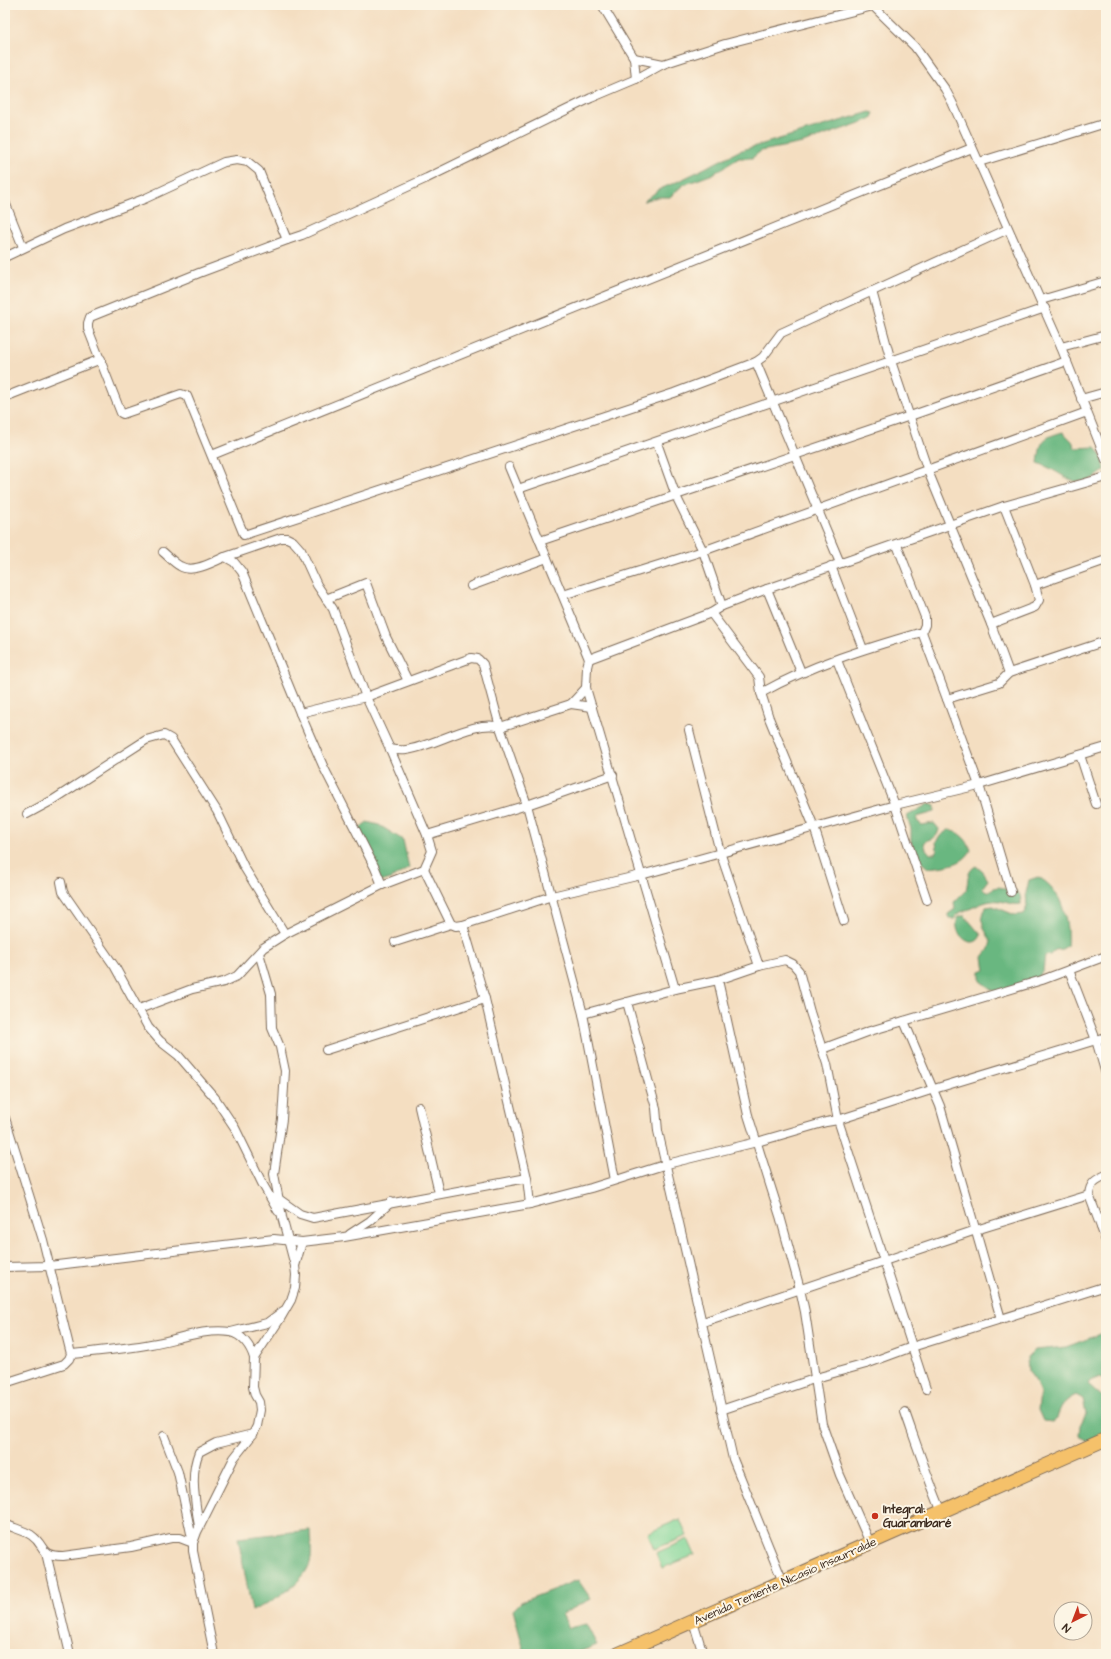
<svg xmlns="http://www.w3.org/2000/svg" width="1111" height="1659" viewBox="0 0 1111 1659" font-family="'Architects Daughter',sans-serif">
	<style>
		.green { fill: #82d698; stroke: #5e805b }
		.forest { fill: #69b780; stroke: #52704f }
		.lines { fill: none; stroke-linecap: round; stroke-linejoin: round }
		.minor-casing { stroke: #7c6957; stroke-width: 10 }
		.primary-casing { stroke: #7c6957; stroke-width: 15 }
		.minor { stroke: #fff; stroke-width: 8 }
		.primary { stroke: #f5c16b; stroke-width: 13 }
		.poi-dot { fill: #c8321e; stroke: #fcf5e5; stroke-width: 1.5 }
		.labels { text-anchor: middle; stroke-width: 4; stroke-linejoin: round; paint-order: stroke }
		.poi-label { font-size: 12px; font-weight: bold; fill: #3b2a1e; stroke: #fcf5e5; text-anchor: start }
		.street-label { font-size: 12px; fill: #3b2a1e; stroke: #fcf5e5 }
	</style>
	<rect width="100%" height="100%" fill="#fcf5e5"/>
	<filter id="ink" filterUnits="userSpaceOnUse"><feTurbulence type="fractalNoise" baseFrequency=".025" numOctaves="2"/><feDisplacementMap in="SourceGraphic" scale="8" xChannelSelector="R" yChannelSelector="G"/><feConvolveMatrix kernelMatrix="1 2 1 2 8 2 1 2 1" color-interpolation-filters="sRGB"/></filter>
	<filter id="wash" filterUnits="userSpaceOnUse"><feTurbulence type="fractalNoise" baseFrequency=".012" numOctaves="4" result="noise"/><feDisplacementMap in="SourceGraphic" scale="16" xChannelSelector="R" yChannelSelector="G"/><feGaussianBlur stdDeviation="0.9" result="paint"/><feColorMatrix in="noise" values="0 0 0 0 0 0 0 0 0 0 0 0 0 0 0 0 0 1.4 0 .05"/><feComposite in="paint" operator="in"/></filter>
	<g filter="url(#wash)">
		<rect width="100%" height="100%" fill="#f4dec1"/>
		<g class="green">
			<path d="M680,1519L687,1536L654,1549L648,1533Z"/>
			<path d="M688,1539L695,1555L662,1568L656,1553Z"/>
		</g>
		<g class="forest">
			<path d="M870,112L874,113L871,119L803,143L761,151L752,158H739L713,174L683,185L670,197H658L644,201L660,189L681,180L739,151Z"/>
			<path d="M1063,432L1072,441L1075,448L1095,447L1103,459L1105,470C1075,495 1068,474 1038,463C1041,442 1040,438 1063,432Z"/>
			<path d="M928,804L935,806V812L917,817V821L922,825L934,823L939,829C936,842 931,836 924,843L926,849L930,854H935L937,850L936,842L941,835L950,829C961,834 967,839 971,850C963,866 944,866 928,868L920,861L914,851L911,841V829L907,816Z"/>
			<path d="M367,822L379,825L403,840L409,868L391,879L380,882L356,832Z"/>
			<path d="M976,866L983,872L988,880L982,888L986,892C990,891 994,887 998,887C999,887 1004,888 1004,889C1016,891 1021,889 1021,904C1010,906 1002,899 992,901C981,902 972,909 961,912L957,915L953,920L949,917L948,914L955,909L954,902L966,890C969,880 966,871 976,866Z"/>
			<path d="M1038,877C1062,889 1069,920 1067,946L1062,949L1055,950L1050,955L1045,956L1043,971L1033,983L999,995L980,981V972L985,970L983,957L989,949L991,941C983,927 979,922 986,907L993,906L1015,915L1023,914L1027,907L1026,893L1029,880Z"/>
			<path d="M959,916H965L981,935C974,953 949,933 959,916Z"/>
			<path d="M1106,1332V1381L1100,1377L1090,1381L1088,1384L1106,1400V1436L1091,1442L1079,1436L1080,1425L1086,1414L1083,1399L1076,1395C1064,1401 1060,1406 1057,1419L1053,1422L1043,1421L1038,1410L1040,1394L1035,1380L1028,1371L1027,1358L1035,1350L1066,1347Z"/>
			<path d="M310,1530C310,1539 312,1549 311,1558C309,1581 271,1602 252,1611L238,1538Z"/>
			<path d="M578,1580L591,1599L562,1614L569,1628L586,1624L597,1645L574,1654H525L513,1610L521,1602Z"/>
		</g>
	</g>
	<g filter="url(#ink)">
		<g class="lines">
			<defs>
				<g id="minor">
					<path d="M602,5L634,58L636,79"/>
					<path d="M634,58L663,64"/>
					<path d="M979,162L1106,123"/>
					<path d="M5,202L23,247"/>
					<path d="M287,240L199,273L90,317L88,323V329L121,413L123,414L181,394L187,396L244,535L674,393L756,362L763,357L781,333L1008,229"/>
					<path d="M5,257L64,229L144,199L224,162L237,160L248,162L259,171L287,240L302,235L427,178L591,98L636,79L663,64L725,44L873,6L915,47L945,89L952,102L1061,347L1106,460"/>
					<path d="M872,291L891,361L928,471L991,624L1009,673"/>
					<path d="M1041,300L1106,281"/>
					<path d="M1061,347L1106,335"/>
					<path d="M756,362L840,563"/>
					<path d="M5,397L101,359"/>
					<path d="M1081,399L1106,392"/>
					<path d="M657,443L676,496L703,551L722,606"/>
					<path d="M212,455L972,148"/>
					<path d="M509,467L589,659L587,667L586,688L675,989"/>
					<path d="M518,489L1045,308"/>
					<path d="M540,541L910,416L1067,361"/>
					<path d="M163,552C168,556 174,563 180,566C193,574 212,562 225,557L234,562L242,572L300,713L324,768L375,868L382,885"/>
					<path d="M831,566L863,649"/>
					<path d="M1035,585L1106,560"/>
					<path d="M471,586L547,558"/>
					<path d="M767,589L801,672"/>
					<path d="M563,595L703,551L1087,412"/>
					<path d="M326,599L366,583L386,637L408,681"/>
					<path d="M711,613L759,677L761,693L769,718L814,827L844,921"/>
					<path d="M991,624L1035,607L1039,600L1035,585L1004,506"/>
					<path d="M922,632L979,785L1011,892"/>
					<path d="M589,659L711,613L722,606L767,589L1004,506L1106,477"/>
					<path d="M837,660L895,805L927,900"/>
					<path d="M761,693C811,665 867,648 922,632L925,625V617L897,545"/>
					<path d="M947,699L999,683L1009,673L1106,641"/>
					<path d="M571,704L592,707"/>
					<path d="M300,713L366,697L471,658L478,659L483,664L500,727L527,805L583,1014L615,1180"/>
					<path d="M390,749C395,750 400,751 406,750C433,747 475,719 500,727L571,704L586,688"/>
					<path d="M1080,755L1096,804"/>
					<path d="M27,814L53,800L146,740L164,735L171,739L217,811L244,867L285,934"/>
					<path d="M427,835L527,805L613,775"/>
					<path d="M424,869L451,924L456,926L463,925L552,896L641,875L895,805L979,785L1106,747"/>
					<path d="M61,882L63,892L115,967L148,1027L160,1041L178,1055L215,1098L235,1128L262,1183L278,1211"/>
					<path d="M463,925L485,999L527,1178L530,1204"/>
					<path d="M395,942L451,924"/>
					<path d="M759,966L785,960L793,964L799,971L810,1012L827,1064L838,1120L926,1389"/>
					<path d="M1069,970L1096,1040L1106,1074"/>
					<path d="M718,980L748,1115L780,1216L800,1289L805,1312L822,1424L840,1475L870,1543"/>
					<path d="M627,1002L650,1087L656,1108L658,1131L733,1459L783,1582"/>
					<path d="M139,1009L192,989L224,982L237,976L263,948L285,934L382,885L424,869L432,851L427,835L390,749L366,697L333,609L317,585L301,550L293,541L287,538H281L225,557"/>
					<path d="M583,1014L675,989L718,980L759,966L720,852L689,730"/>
					<path d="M904,1021L940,1106L1001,1319"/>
					<path d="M822,1049L870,1031L1042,980L1106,956"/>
					<path d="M326,1050L485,999"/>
					<path d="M419,1107L439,1193"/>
					<path d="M5,1118L43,1240L71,1354L69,1359L64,1364L5,1383"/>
					<path d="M1089,1195C1090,1183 1095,1180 1106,1175"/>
					<path d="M276,1197L300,1214L313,1218L527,1178"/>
					<path d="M1106,1225L1101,1227L1106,1241"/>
					<path d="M350,1234L370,1221L391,1202"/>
					<path d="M295,1266L302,1242L344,1237L530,1204L591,1188L667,1164L757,1142L826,1122L838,1120L934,1089L1106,1037"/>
					<path d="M5,1267L49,1266L274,1239L302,1242"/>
					<path d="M703,1322L976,1230L1089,1195L1101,1227"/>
					<path d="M231,1332L267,1323L283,1311"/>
					<path d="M71,1354C98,1351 125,1349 151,1344C176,1340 204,1328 230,1332C242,1334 251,1347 254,1358"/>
					<path d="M721,1410L823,1376L866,1364L912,1347L1106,1286"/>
					<path d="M905,1412C917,1446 928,1479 942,1512"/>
					<path d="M5,1524C13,1528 23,1530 31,1535C47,1546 38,1556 63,1556L131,1547L171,1538H180L193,1543L178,1472L164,1436"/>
					<path d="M199,1527C196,1503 189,1476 199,1452L216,1443L253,1434"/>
					<path d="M46,1553L70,1654"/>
					<path d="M693,1621L703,1654"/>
					<path d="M214,1654L193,1551V1543L197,1532L234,1458L253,1434L257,1426L260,1410L259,1402L255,1395L253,1387L254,1358L280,1319L291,1300L295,1288L296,1275L295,1266L282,1217L274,1174L282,1119L285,1071L280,1047L272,1028L271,994L259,953"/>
				</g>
				<path id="primary" d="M618,1654L1106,1439"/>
			</defs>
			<use href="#minor" class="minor-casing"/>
			<use href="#primary" class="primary-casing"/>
			<use href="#minor" class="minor"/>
			<use href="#primary" class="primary"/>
		</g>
	</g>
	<circle class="poi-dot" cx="875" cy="1516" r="4"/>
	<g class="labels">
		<g class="poi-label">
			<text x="883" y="1513">Integral:<tspan x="883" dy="14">Guarambaré</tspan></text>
		</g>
		<g class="street-label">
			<text transform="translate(785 1581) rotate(-24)" y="4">Avenida Teniente Nicasio Insaurralde</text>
		</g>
	</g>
	<rect width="1111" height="1659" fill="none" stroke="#fcf5e5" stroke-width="20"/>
	<g transform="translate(1073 1621) rotate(222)"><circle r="19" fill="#fcf5e5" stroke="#afa495"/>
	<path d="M0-3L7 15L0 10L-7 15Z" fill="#c8321e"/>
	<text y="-6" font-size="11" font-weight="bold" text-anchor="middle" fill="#3b2a1e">N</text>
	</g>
</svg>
